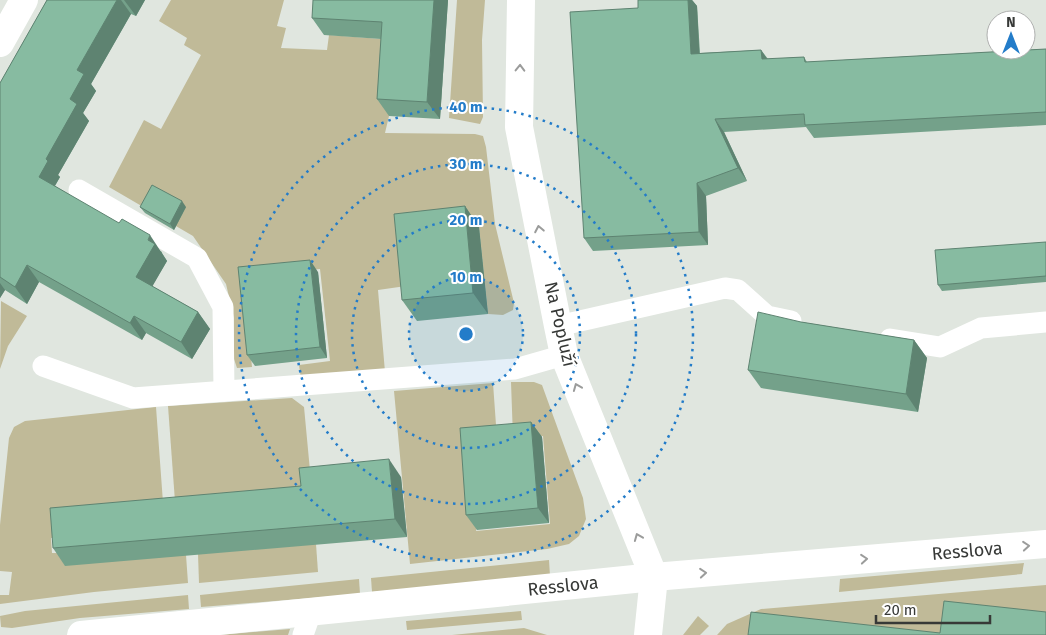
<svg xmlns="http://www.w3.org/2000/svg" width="1046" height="635" viewBox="0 0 1046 635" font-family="'Fira Sans',sans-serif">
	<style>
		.green { fill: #c0ba98 }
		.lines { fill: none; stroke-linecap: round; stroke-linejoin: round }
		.service { stroke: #fff; stroke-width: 21 }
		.minor { stroke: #fff; stroke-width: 28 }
		.tertiary { stroke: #fff; stroke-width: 28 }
		.wall { fill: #74a18a }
		.shaded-wall { fill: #5e8371 }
		.building { fill: #87bba1; stroke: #5e8371 }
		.oneway { stroke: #9b9c9b }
		.ring { fill: none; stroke: #237cc9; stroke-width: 2.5; stroke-dasharray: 2.5 5 }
		.labels { text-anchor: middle; stroke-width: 4; stroke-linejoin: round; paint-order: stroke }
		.street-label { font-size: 18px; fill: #373937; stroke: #fff }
		.centre { fill: #237cc9; stroke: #fff; stroke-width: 2.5 }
		.ring-label { font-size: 15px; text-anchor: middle; font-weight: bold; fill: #237cc9; stroke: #fff; stroke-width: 4; stroke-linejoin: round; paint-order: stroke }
	</style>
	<rect width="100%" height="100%" fill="#e0e6df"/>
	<g class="green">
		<path d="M171,0H284L277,26L286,28L281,48L327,50L329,35L394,40L389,116L385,133L475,134L483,136L486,147L495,224L514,303L513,310L503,315L488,314L479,227L413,285L378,290L385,372L301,379L299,365L330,361L320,269L243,277L252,367L237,368L234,359V318L226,284L193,236L109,187L144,120L161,129L201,55L184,45L187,38L159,21Z"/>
		<path d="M457,0H485L482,40L483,117L480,124L449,118Z"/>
		<path d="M1,301L27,316L8,346L0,369Z"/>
		<path d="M511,382H534L542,385L583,498L586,519L579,536L569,544L547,549L410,564L394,391L493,383L497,439L476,531L550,524L543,436L513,438Z"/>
		<path d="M292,398L304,407L313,503L176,515L168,406Z"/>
		<path d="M156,407L164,516L63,537L51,538L52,553L186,555L188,583L94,592L0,604V595H9L12,572L0,571V525L9,438L14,427L25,421Z"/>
		<path d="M316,544L318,572L199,583L198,554Z"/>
		<path d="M549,560L550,576L372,592L371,578Z"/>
		<path d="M1024,563L1022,574L839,592L840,579Z"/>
		<path d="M359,579L360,594L201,607L200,595Z"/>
		<path d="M1046,585V628L954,635H717L727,624L761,609Z"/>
		<path d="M188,595L189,609L80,618L12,628L1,627L0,616L25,611Z"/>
		<path d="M521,611L522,620L407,630L406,621Z"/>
		<path d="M698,616L709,626L700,635H683Z"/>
		<path d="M524,628L547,635H452Z"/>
		<path d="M290,629L288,635H219Z"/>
	</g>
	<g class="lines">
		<g class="service">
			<path d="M79,190L197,258L223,307L224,391"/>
			<path d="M558,326L725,288L738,290L767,316L791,321"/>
			<path d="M890,339L940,347L981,328L1046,322"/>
			<path d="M43,366L133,398L515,369L564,355"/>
			<path d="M303,635L311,612"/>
		</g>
		<path class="minor" d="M81,635L654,577L1046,544"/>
		<g class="tertiary">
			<path d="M521,0L519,127L558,326L564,355L654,577L648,635"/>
			<path d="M0,43L24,0"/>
		</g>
	</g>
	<g class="wall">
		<path d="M47,0H145L136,16L131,14L91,84L96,91L83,113L89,121L58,175L60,177L55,186L162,252V253L167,261L152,286L198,312L210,329L192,359L146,333L142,340L39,282L27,304L5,290L0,298V83Z"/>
		<path d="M448,0L440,119L389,116L377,99L381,39L324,35L312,18Z"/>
		<path d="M638,0H692L697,6L700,53L761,50L768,59L804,57L807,62L1046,49V125L814,138L806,127L724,132L747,181L706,196L708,245L593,251L584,238L638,8Z"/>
		<path d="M465,206L479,227L488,314L417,321L402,300Z"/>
		<path d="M140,207H186L174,230L145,213Z"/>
		<path d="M1046,242V282L942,291L938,285Z"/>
		<path d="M318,272L327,358L255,366L247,355Z"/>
		<path d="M801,322L914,340L927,358L918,412L761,388L748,370Z"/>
		<path d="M531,422L542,437L549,523L477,530L466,515Z"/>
		<path d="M401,477L407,537L65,566L53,548L301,486Z"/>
	</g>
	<g class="shaded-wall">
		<path d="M117,0H121L131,14L91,84L96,91L83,113L89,121L58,175L60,177L50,194L39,177L70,99L77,70Z"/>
		<path d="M124,0H145L136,16Z"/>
		<path d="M434,0H448L440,119L427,102Z"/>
		<path d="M688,0H692L697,6L700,67L691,54Z"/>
		<path d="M761,50L770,63L762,59Z"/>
		<path d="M715,119L724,132L747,181L738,168Z"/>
		<path d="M697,183L706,196L708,245L699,232Z"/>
		<path d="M182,201L186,207L174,230L170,224Z"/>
		<path d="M465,206L479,227L488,314L473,293Z"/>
		<path d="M150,235L167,261L148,294L136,277L148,240Z"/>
		<path d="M310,260L318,272L327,358L320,347Z"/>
		<path d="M27,265L39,282L27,304L15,287Z"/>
		<path d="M0,283L5,290L0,298Z"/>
		<path d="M198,312L210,329L192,359L181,342Z"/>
		<path d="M134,316L146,333L142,340L130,323Z"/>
		<path d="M914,340L927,358L918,412L906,394Z"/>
		<path d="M531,422L542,437L549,523L538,508Z"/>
		<path d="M389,459L401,477L407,537L395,519Z"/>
	</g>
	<g class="building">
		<path d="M47,0H117L77,70L84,74L70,99L77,104L46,159L48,161L39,177L119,223L122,219L150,235L148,240L155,244L136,277L198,312L181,342L134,316L130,323L27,265L15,287L0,277V83Z"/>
		<path d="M313,0H434L427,102L377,99L382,22L312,18Z"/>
		<path d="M638,0H688L691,54L761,50L762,59L804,57L805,62L1046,49V112L805,125L804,114L715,119L738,168L697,183L699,232L584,238L570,12L638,8Z"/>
		<path d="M152,185L182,201L170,224L140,207Z"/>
		<path d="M465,206L473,293L402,300L394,214Z"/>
		<path d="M1046,242V276L938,285L935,250Z"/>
		<path d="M310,260L320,347L247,355L238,267Z"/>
		<path d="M758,312L801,322L914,340L906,394L748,370Z"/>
		<path d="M531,422L538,508L466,515L460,428Z"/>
		<path d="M389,459L395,519L53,548L50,508L301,486L299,468Z"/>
		<path d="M944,601L1046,612V635H748L751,612L940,633Z"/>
	</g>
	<defs><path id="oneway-chevron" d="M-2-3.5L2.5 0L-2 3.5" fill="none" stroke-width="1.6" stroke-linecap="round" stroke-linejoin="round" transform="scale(1.25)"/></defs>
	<g class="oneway">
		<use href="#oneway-chevron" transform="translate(520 68) rotate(-89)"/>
		<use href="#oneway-chevron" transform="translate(539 229) rotate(-101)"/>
		<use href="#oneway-chevron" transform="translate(577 387) rotate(-112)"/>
		<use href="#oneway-chevron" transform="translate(638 537) rotate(-112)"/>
		<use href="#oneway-chevron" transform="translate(1026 546) rotate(-5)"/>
		<use href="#oneway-chevron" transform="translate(864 559) rotate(-5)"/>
		<use href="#oneway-chevron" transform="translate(703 573) rotate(-5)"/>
	</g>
	<circle cx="466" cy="334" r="57" fill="#237cc9" fill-opacity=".12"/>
	<g class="ring">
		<circle cx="466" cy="334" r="57"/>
		<circle cx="466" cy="334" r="114"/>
		<circle cx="466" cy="334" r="170"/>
		<circle cx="466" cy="334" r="227"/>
	</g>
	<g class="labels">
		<g class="street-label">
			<text transform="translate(560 324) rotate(77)" y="6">Na Popluží</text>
			<text transform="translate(967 551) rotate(-5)" y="6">Resslova</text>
			<text transform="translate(563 586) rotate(-6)" y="6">Resslova</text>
		</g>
	</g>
	<circle cx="466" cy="334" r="8" class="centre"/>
	<g class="ring-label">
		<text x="466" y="112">40 m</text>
		<text x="466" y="169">30 m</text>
		<text x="466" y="225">20 m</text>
		<text x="466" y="282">10 m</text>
	</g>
	<g transform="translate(1011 35)"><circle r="24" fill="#ffffff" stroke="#afb0af"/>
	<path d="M0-4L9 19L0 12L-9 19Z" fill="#237cc9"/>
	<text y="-8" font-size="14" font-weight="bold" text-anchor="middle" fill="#373937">N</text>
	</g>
	<path d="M876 615v8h114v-8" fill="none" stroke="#373937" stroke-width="2.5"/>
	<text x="884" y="615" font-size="15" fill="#373937" stroke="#ffffff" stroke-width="4" paint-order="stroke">20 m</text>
</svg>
